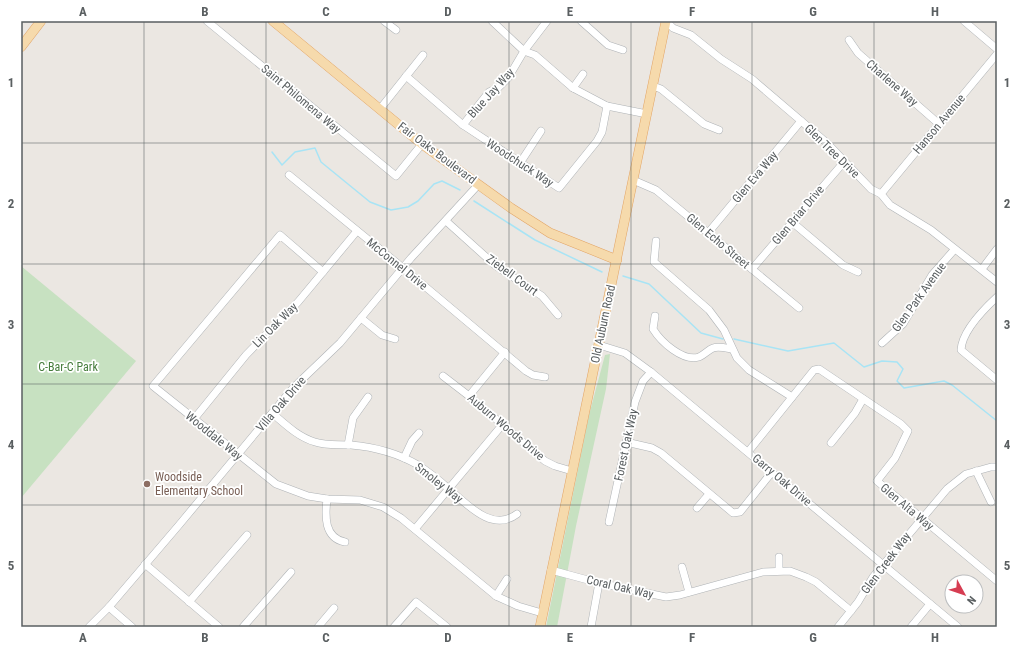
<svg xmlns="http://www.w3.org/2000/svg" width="1018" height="648" viewBox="0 0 1018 648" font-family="'Roboto Condensed',sans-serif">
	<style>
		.green { fill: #c7e1c1 }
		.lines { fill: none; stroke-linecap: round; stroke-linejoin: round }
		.stream { stroke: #a8e4f5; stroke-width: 1.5 }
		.minor-casing { stroke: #afb3b6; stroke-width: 8 }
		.major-casing { stroke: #e2a465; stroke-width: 10 }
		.minor { stroke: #fff; stroke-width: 7 }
		.major { stroke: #f6daac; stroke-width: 9 }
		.grid { fill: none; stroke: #5a5f61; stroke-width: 1; stroke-opacity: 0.55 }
		.education-dot { fill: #8d6e63; stroke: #fff; stroke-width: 1.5 }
		.labels { text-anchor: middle; stroke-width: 3.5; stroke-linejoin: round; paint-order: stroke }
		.street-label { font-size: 12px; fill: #5a5f61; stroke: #fff }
		.park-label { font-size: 12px; fill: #477d3d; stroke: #fff }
		.education-label { font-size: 12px; fill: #785e54; stroke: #fff; text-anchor: start }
		.neatline { fill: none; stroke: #5a5f61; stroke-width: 1.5 }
		.grid-label { font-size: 13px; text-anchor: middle; font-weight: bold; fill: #5a5f61 }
	</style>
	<rect width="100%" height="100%" fill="#ebe7e2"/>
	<g class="green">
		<path d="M21,266L136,361L21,498Z"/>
		<path d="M610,354L606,389L576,526L557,627H546L589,415L605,355Z"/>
	</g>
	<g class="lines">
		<g class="stream">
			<path d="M272,152L282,165L295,152L315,148L321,162L370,202L391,210L408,207L418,201L434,184L442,181L460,190"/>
			<path d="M474,201L535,240L602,272"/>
			<path d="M623,276L649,284L701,333L723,339"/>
			<path d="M734,339L788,351L834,343L864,367L882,361L897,362L903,369L897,381L904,388L944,381L952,385L997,421"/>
		</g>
		<defs>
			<g id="minor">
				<path d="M207,21L396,176L422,144"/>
				<path d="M384,21L396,30"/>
				<path d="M492,21L524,51L535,55L573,88L607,106L647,114"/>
				<path d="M581,21L608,45L623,50"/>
				<path d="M666,21L673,28L691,35L721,59L752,79L827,143L871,189L881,194L890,205L931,230L997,282"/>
				<path d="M964,21L997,49"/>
				<path d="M849,40L858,53L939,124"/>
				<path d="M406,76L463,125L559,188L597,141L602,132L607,106"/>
				<path d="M653,86L661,89L704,124L719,130"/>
				<path d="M573,88L583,74"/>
				<path d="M380,109L423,55"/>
				<path d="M463,125L489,92L498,88L508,78L524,51L547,21"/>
				<path d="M520,163L541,131"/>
				<path d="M289,175L403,268L526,371L533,375L545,377"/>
				<path d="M633,180L656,190L799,308"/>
				<path d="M881,194L997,54"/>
				<path d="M446,221L496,266L542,296L558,315"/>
				<path d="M792,222L843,265L858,272"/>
				<path d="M708,233L801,121"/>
				<path d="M656,241L654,262L709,310L724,330L737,358L749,370L792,397"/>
				<path d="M752,269L844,162"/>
				<path d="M982,269L997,249"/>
				<path d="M323,272L280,235L153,386L276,484L308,496L327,499L360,500L383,507L401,518L496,596L518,606L542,613"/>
				<path d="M997,297C984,309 962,331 961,350L997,380"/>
				<path d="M655,316L653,329C661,342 683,362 699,357C704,355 708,350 713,348C718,346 726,348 732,349"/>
				<path d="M361,318L382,335L395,339"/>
				<path d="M882,343L903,324L932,275L954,250"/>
				<path d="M599,345L625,353L651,372L958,627"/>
				<path d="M443,376L469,396L545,461L555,466L572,471"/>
				<path d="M469,396L505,352"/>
				<path d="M272,413C285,424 298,437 315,442C327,446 338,444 351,445C375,447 397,453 418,465C429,472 439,480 449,489C467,504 492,533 517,514"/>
				<path d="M194,419L246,355L298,302L357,231"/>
				<path d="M626,442L652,448L661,453L733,513L740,512L772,472"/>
				<path d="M831,443L855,413L863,399"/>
				<path d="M348,445L353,418L368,397"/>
				<path d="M748,452L814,370L819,369L901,424L908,431L895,458L877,481L997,581"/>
				<path d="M404,458L412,441L419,433"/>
				<path d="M976,471L991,502"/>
				<path d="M327,499C325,516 324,538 345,542"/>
				<path d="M697,508L709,494"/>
				<path d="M609,522L635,402L643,381L651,372"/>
				<path d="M415,529L503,424"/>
				<path d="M145,564L219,627"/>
				<path d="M682,567L689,592"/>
				<path d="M551,570L599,583L666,597L680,595L763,572L790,571L806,577L816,582L851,611"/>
				<path d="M779,570V557"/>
				<path d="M496,596L507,579"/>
				<path d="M189,602L247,535"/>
				<path d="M109,607L132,627"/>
				<path d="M89,627L109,607L179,525L293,388L340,343L411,258L478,185"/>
				<path d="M243,627L291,572"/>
				<path d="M318,627L334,608"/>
				<path d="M394,627L416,602L447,627"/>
				<path d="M591,627L599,583"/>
				<path d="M838,627L858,602L873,577L947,489L966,474L991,467H997"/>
				<path d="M911,627L930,604"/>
			</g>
			<g id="major">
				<path d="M273,21L422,144L511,208L550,233L617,260"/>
				<path d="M21,47L41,21"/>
				<path d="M540,627L666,21"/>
			</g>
		</defs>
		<use href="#minor" class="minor-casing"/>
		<use href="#major" class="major-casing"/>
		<use href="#minor" class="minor"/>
		<use href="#major" class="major"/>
	</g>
	<path class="grid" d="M144,21V627M266,21V627M387,21V627M509,21V627M631,21V627M752,21V627M874,21V627M21,143H997M21,264H997M21,384H997M21,505H997"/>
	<circle class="education-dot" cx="147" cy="484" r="4"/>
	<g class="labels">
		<g class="street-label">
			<text transform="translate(892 83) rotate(41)" y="4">Charlene Way</text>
			<text transform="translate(491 93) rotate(-48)" y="4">Blue Jay Way</text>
			<text transform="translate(301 99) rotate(40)" y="4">Saint Philomena Way</text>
			<text transform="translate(939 124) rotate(-50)" y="4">Hanson Avenue</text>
			<text transform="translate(832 151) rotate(44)" y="4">Glen Tree Drive</text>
			<text transform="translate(437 153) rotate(37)" y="4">Fair Oaks Boulevard</text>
			<text transform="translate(520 163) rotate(33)" y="4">Woodchuck Way</text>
			<text transform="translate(755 177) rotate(-50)" y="4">Glen Eva Way</text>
			<text transform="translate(798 215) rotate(-50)" y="4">Glen Briar Drive</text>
			<text transform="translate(718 241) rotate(40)" y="4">Glen Echo Street</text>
			<text transform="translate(397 264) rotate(39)" y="4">McConnel Drive</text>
			<text transform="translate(512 275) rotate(36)" y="4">Ziebell Court</text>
			<text transform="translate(919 297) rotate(-54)" y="4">Glen Park Avenue</text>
			<text transform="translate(603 324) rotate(-78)" y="4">Old Auburn Road</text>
			<text transform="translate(275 325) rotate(-45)" y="4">Lin Oak Way</text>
			<text transform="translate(281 404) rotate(-49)" y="4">Villa Oak Drive</text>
			<text transform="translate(506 427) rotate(40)" y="4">Auburn Woods Drive</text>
			<text transform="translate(214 436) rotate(39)" y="4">Wooddale Way</text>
			<text transform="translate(626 445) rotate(-78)" y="4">Forest Oak Way</text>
			<text transform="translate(782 480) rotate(40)" y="4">Garry Oak Drive</text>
			<text transform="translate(439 483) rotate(38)" y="4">Smoley Way</text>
			<text transform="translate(907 507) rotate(40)" y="4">Glen Alta Way</text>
			<text transform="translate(886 563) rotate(-53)" y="4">Glen Creek Way</text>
			<text transform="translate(620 587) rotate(13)" y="4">Coral Oak Way</text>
		</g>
		<g class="park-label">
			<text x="68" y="371">C-Bar-C Park</text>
		</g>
		<g class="education-label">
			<text x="155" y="481">Woodside<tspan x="155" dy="14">Elementary School</tspan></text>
		</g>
	</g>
	<rect width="1018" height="648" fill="none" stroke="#ffffff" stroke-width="44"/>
	<g transform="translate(964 594) rotate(130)"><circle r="19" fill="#ffffff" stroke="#bdbfc0"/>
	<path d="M0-3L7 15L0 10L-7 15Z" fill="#d63d52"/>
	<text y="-6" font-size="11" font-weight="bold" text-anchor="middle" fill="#5a5f61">N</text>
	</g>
	<rect x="22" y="22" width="974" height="604" class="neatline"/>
	<g class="grid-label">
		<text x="83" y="16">A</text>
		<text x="205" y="16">B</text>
		<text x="326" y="16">C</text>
		<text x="448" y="16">D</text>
		<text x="570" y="16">E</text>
		<text x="692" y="16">F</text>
		<text x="813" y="16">G</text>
		<text x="935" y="16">H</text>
		<text x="11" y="87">1</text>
		<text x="1007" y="87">1</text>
		<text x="11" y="208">2</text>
		<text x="1007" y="208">2</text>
		<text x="11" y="329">3</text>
		<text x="1007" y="329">3</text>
		<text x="11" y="449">4</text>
		<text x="1007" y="449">4</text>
		<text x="11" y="570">5</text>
		<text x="1007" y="570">5</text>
		<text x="83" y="642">A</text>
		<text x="205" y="642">B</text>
		<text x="326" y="642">C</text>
		<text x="448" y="642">D</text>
		<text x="570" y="642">E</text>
		<text x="692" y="642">F</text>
		<text x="813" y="642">G</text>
		<text x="935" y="642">H</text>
	</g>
</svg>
